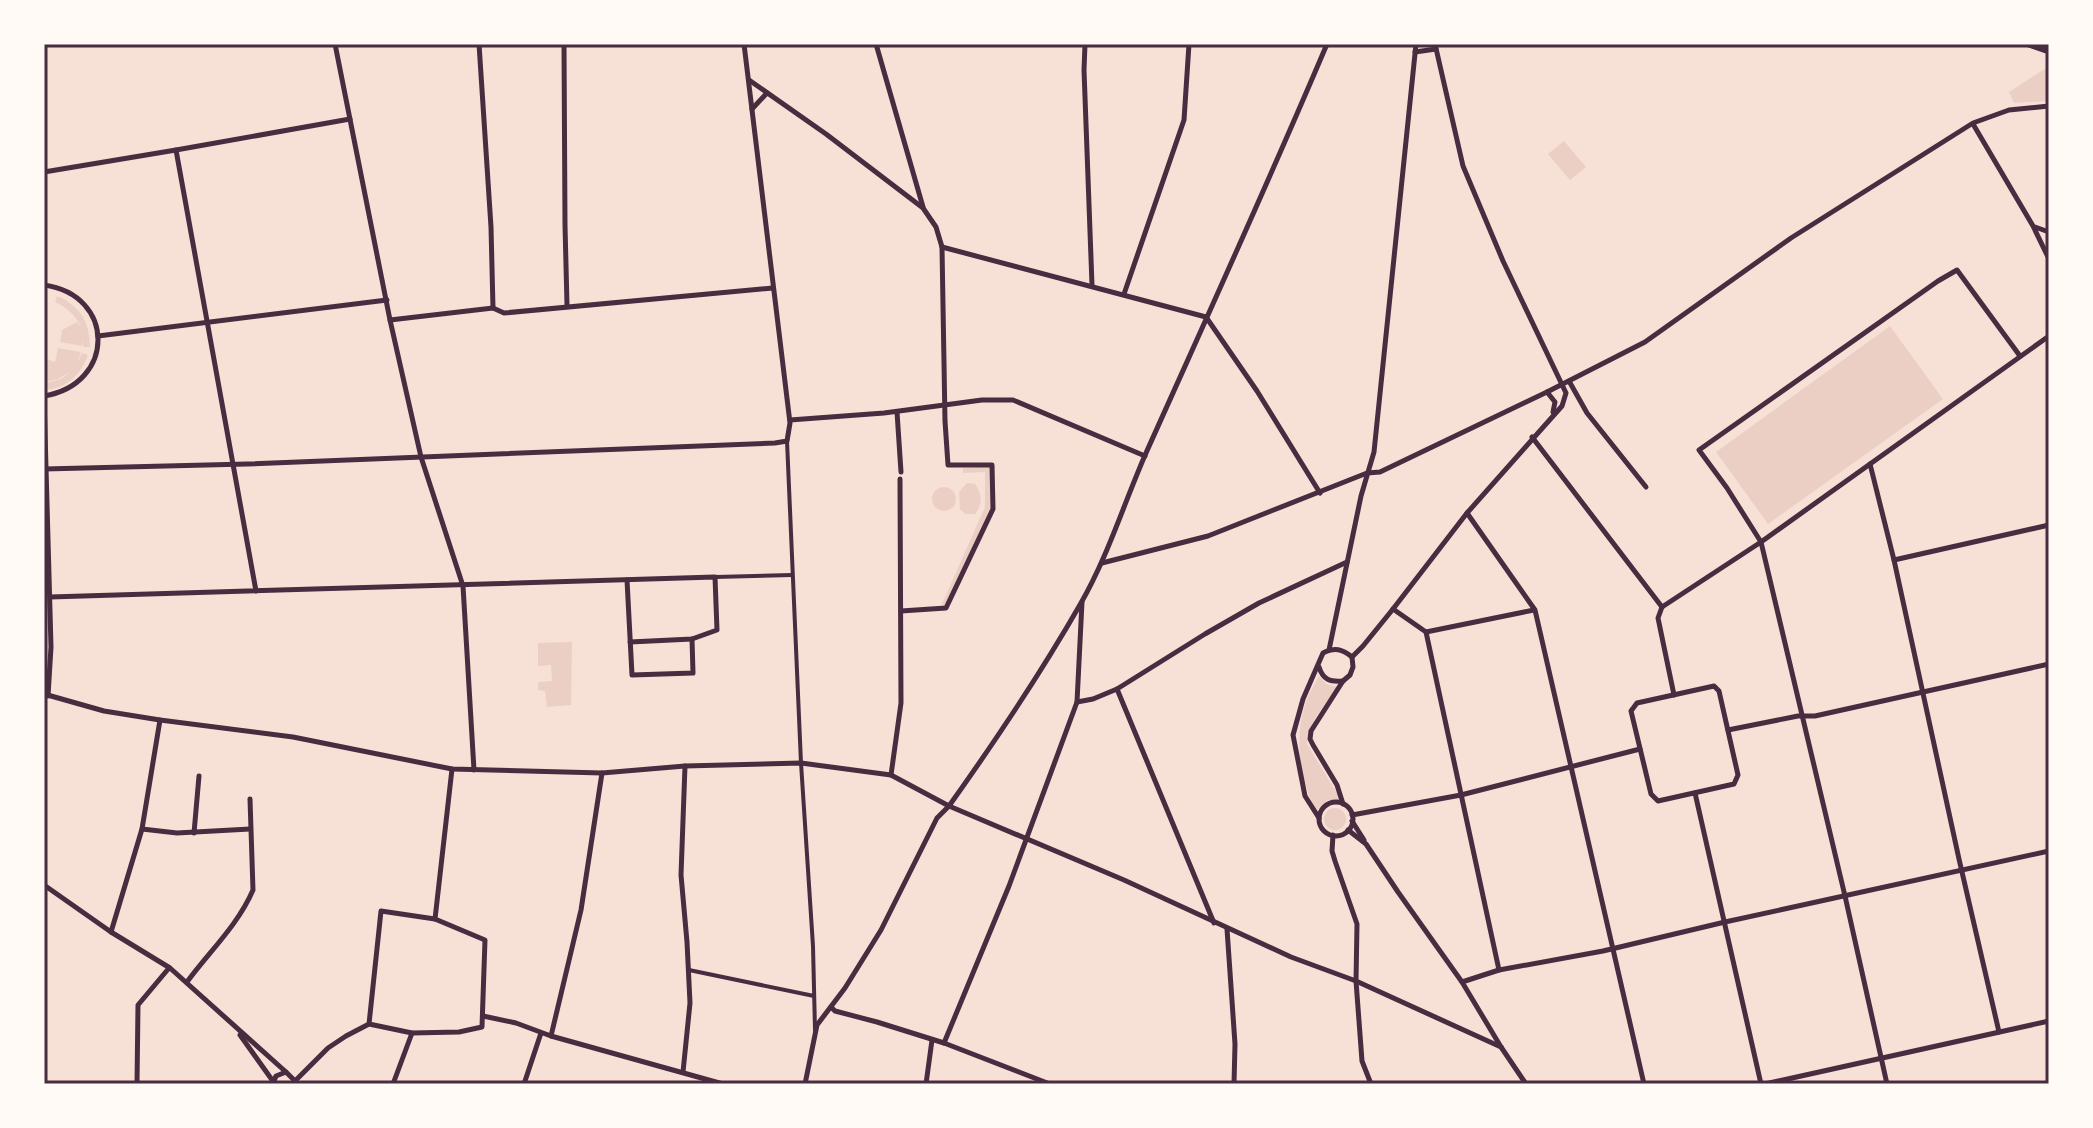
<svg xmlns="http://www.w3.org/2000/svg" width="2093" height="1128" viewBox="0 0 2093 1128" font-family="Roboto,sans-serif">
	<style>
		.green { fill: #ebcfc5 }
		.lines { fill: none; stroke-linecap: round; stroke-linejoin: round }
		.pedestrian { stroke: #4a2c40; stroke-width: 4 }
		.minor { stroke: #4a2c40; stroke-width: 5 }
		.secondary { stroke: #4a2c40; stroke-width: 7 }
		.neatline { fill: none; stroke: #4a2c40; stroke-width: 3 }
	</style>
	<rect width="100%" height="100%" fill="#f7e1d7"/>
	<g class="green">
		<path d="M2049,66V101L2014,103L2009,92Z"/>
		<path d="M1564,141L1586,167L1570,180L1548,154Z"/>
		<path d="M57,296C80,305 90,323 90,347H83V340L82,346L60,342L62,330L77,322L81,327C76,315 66,307 55,302Z"/>
		<path d="M1890,326L1943,399L1768,524L1716,452Z"/>
		<path d="M58,348L81,352L77,363L82,353L88,355C81,375 66,389 44,390V383L61,379L70,372L58,379L44,382V358L55,362Z"/>
		<path d="M990,467L992,508L944,608L942,604L985,507V472L963,473V468Z"/>
		<path d="M967,483L975,484C983,494 982,505 975,514H965L960,509L959,492Z"/>
		<circle cx="944" cy="499" r="12"/>
		<path d="M572,642L571,705L547,707L545,691L538,690V682L552,681L551,665L538,666V643Z"/>
		<path d="M1319,676L1326,684L1337,687C1327,703 1306,725 1307,744L1341,800H1328L1316,811C1299,777 1293,735 1307,699C1310,691 1315,684 1319,676Z"/>
		<circle cx="1335" cy="819" r="11"/>
	</g>
	<g class="lines">
		<g class="pedestrian">
			<path d="M787,441L801,763L813,946L815,1030"/>
			<path d="M715,577L792,575"/>
			<path d="M689,970L814,996"/>
		</g>
		<g class="minor">
			<path d="M335,44L390,320L421,457L463,586L474,770"/>
			<path d="M479,44L491,227L493,308"/>
			<path d="M564,44L565,225L567,305"/>
			<path d="M876,44L923,207"/>
			<path d="M1085,44L1084,70L1092,285"/>
			<path d="M1415,52L1436,49"/>
			<path d="M749,80L826,134L923,208L936,227L942,247L945,421L948,465H992L993,509L946,608L901,611"/>
			<path d="M752,109L767,93"/>
			<path d="M1973,124L2033,226L2049,259"/>
			<path d="M176,150L256,591"/>
			<path d="M44,172L176,150L350,119"/>
			<path d="M2035,227L2049,232"/>
			<path d="M942,247L1206,317L1257,391L1320,493"/>
			<path d="M44,285C116,295 116,384 44,396"/>
			<path d="M1124,294L1184,120L1189,44"/>
			<path d="M390,320L493,308L504,313L773,288"/>
			<path d="M98,336L387,300"/>
			<path d="M1569,381L1587,413L1646,487"/>
			<path d="M1547,392L1555,402L1553,412"/>
			<path d="M44,396L51,647L48,696"/>
			<path d="M897,412L901,472"/>
			<path d="M790,420L884,413L982,400H1013L1145,456"/>
			<path d="M1532,437L1662,607"/>
			<path d="M1870,464L1894,560L1959,859L1999,1032"/>
			<path d="M44,469L247,464L775,443L787,441L790,423L744,44"/>
			<path d="M1467,513L1535,610L1644,1084"/>
			<path d="M1894,560L2049,525"/>
			<path d="M1102,563L1208,536L1367,473L1380,472L1547,392L1645,342L1791,238L1973,123L2009,110L2049,106"/>
			<path d="M627,580L632,675L693,673L692,639"/>
			<path d="M50,597L715,577L717,630L692,639L630,642"/>
			<path d="M1662,607L1761,542L2049,336"/>
			<path d="M1662,607L1658,618L1674,695"/>
			<path d="M1393,609L1426,632L1499,970"/>
			<path d="M1426,632L1534,610"/>
			<path d="M1329,650L1361,496L1374,452L1416,44"/>
			<path d="M1319,667C1323,680 1330,682 1343,681"/>
			<path d="M1714,686L1719,691L1738,775L1734,784L1658,801L1651,794L1631,711L1637,703Z"/>
			<path d="M1117,689L1214,923"/>
			<path d="M44,694L104,711L160,720L293,737L452,769L602,773L685,766L801,763L891,775L949,806L1124,880L1291,957L1356,981L1501,1047"/>
			<path d="M1077,702L1093,699L1117,689L1205,634L1259,603L1347,562"/>
			<path d="M1728,730L1798,716H1815L2049,664"/>
			<path d="M891,775L901,703L900,479"/>
			<path d="M1695,793L1761,1084"/>
			<circle cx="1336" cy="819" r="17"/>
			<path d="M1343,804L1337,785L1313,745L1310,739L1311,731L1343,681L1350,675L1353,667L1352,657L1363,646L1393,609L1467,513L1562,406L1566,393L1503,261L1463,166L1435,44"/>
			<path d="M1352,815L1461,795L1640,749"/>
			<path d="M1319,818L1305,796L1293,735L1303,699L1323,653C1335,647 1342,649 1352,657"/>
			<path d="M1352,821L1364,840"/>
			<path d="M142,829L177,833L250,829"/>
			<path d="M1348,830L1366,844L1398,892L1462,982L1501,1047L1526,1084"/>
			<path d="M194,833L199,776"/>
			<path d="M1333,835L1332,851L1335,861L1357,924L1356,981L1362,1061L1371,1084"/>
			<path d="M44,885L111,932L170,968L286,1072"/>
			<path d="M435,919L452,769"/>
			<path d="M1227,929L1235,1044L1234,1084"/>
			<path d="M111,932L142,829L160,720"/>
			<path d="M187,982C209,952 238,925 253,890L250,799"/>
			<path d="M1462,982L1499,970L1603,951L1725,922L2049,851"/>
			<path d="M831,1007L835,1011L877,1022L944,1043L1050,1084"/>
			<path d="M483,1016L516,1023L551,1036L723,1084"/>
			<path d="M240,1035L275,1084"/>
			<path d="M551,1036L581,910L602,773"/>
			<path d="M944,1043L1009,886L1077,702L1082,602"/>
			<path d="M683,1072L690,1003L687,942L681,875L685,766"/>
			<path d="M296,1080L328,1048L346,1036L369,1024L412,1033L459,1032L482,1027L485,940L435,919L381,911L369,1024"/>
			<path d="M274,1081L276,1076L286,1072L298,1084"/>
			<path d="M137,1084L138,1005L169,968"/>
			<path d="M393,1084L412,1033"/>
			<path d="M524,1084L541,1033"/>
			<path d="M805,1084L817,1025L845,988L881,930L937,818L949,806C996,740 1041,673 1081,603C1108,556 1124,503 1146,453C1207,317 1269,181 1327,44"/>
			<path d="M926,1084L932,1040"/>
			<path d="M1765,1084L2049,1021"/>
			<path d="M1887,1084L1845,896L1761,542L1727,488L1699,450L1938,281L1957,270L2020,356"/>
		</g>
		<path class="secondary" d="M2029,44L2049,51"/>
	</g>
	<rect width="2093" height="1128" fill="none" stroke="#fffaf5" stroke-width="92"/>
	<rect x="46" y="46" width="2001" height="1036" class="neatline"/>
</svg>
